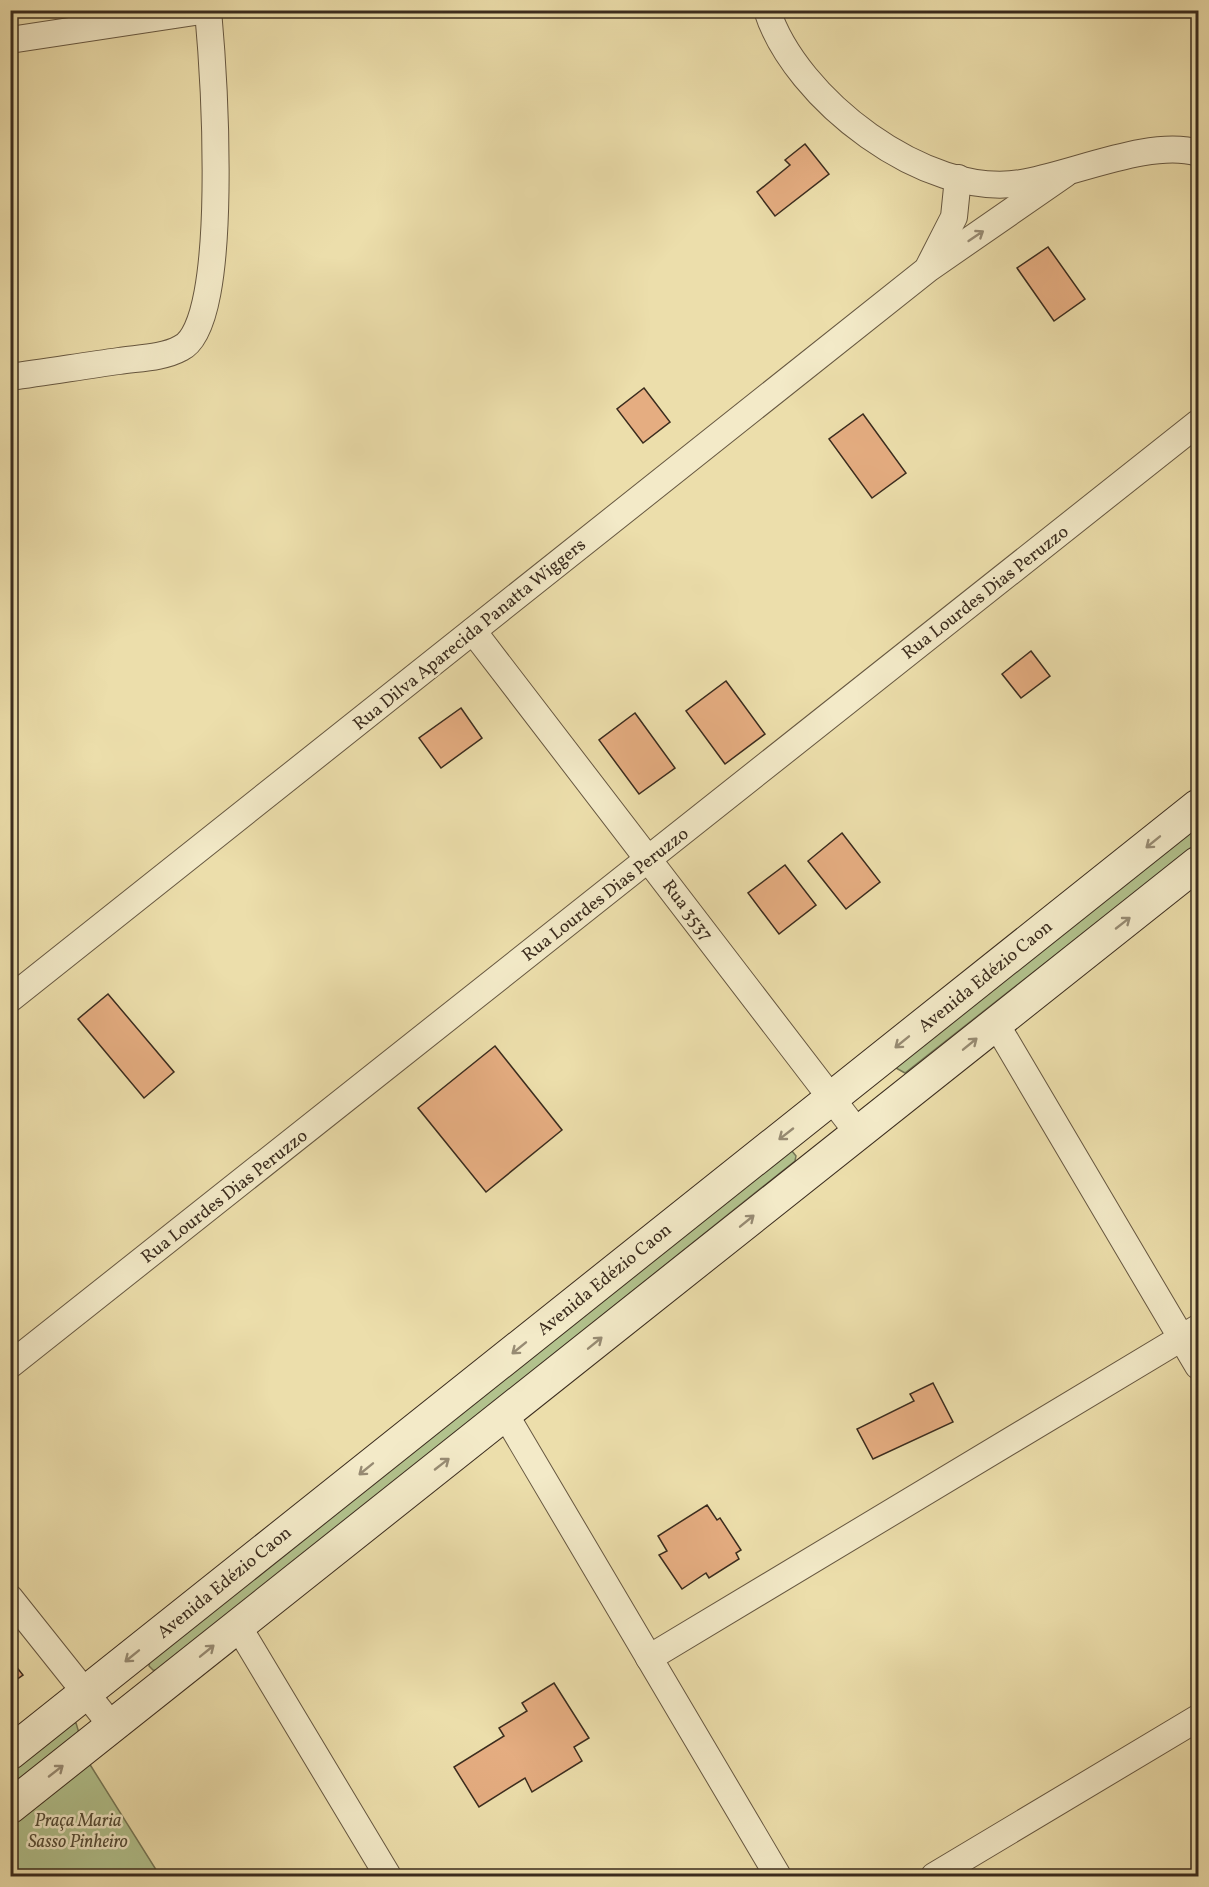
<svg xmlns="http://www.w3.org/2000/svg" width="1209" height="1887" viewBox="0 0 1209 1887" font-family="Vollkorn,serif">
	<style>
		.green { fill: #b2c28d; stroke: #767756; stroke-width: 1.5 }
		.building { fill: #e5ad81; stroke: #3b2c1e; stroke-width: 1.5 }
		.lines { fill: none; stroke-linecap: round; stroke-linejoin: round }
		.minor-casing { stroke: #675841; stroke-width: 28 }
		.secondary-casing { stroke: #3b2c1e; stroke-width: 35 }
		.minor { stroke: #f3eac8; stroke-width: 26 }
		.secondary { stroke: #f3eac8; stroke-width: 33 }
		.oneway { stroke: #978b73 }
		.labels { text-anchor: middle; stroke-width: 5; stroke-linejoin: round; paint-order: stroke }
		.street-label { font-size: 18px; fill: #3b2c1e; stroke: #f3eac8 }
		.park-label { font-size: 18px; font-style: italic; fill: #534a34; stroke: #f3eac8 }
	</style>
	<rect width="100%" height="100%" fill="#ecdeab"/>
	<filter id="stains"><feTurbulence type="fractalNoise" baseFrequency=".00333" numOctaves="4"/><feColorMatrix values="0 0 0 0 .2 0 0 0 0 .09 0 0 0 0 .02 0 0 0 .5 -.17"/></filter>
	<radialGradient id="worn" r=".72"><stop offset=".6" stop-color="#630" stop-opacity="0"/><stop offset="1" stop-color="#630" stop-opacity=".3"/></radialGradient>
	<g class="green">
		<path d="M1198,826V843L905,1073L896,1068V1063Z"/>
		<path d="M786,1151H792L796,1156L795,1161L158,1671L153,1670L149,1666L150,1661Z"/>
		<path d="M70,1723H76L79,1733L11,1788V1770Z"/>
		<path d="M89,1763L160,1876H11V1825Z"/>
	</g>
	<g class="building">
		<path d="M805,144L829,174L775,216L757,192L790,165L785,160Z"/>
		<path d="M1048,247L1085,299L1054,321L1017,268Z"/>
		<path d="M644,388L670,422L643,443L617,409Z"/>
		<path d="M863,414L906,473L872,498L829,439Z"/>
		<path d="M1031,651L1050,676L1021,698L1002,674Z"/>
		<path d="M726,681L765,734L725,764L686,711Z"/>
		<path d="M461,708L482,738L441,768L419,738Z"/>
		<path d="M635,713L675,768L639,794L599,740Z"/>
		<path d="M842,833L880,882L846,909L808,861Z"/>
		<path d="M785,865L816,905L779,934L748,893Z"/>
		<path d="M108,994L174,1072L144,1098L78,1019Z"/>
		<path d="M495,1046L562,1130L486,1192L418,1108Z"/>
		<path d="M933,1383L953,1422L873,1459L857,1429L914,1401L910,1394Z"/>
		<path d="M707,1505L717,1520L720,1518L741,1550L736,1553L739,1559L709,1578L706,1573L682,1589L659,1555L667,1551L658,1536Z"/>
		<path d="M10,1659L23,1675L10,1684Z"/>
		<path d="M554,1683L589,1738L574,1747L582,1761L532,1792L525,1778L479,1807L454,1767L504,1736L499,1728L527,1711L522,1703Z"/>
	</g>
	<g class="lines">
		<defs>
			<g id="minor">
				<path d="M767,10C795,99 926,199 1021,183C1071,175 1152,138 1198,153"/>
				<path d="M10,40L208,10"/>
				<path d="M929,266L954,217L958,178"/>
				<path d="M10,377C47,372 83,366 119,361C139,358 163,358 181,348C232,324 213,65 208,10"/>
				<path d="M473,631L858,1133"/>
				<path d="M10,999L928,269L1065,174"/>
				<path d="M996,1024L1198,1366"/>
				<path d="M10,1365L1198,423"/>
				<path d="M505,1414L778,1876"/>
				<path d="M10,1598L112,1726"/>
				<path d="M238,1626L388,1876"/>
				<path d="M649,1658L1198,1328"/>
				<path d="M934,1876L1198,1718"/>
			</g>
			<g id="secondary">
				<path d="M10,1753L1198,806"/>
				<path d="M10,1807L1198,863"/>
			</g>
		</defs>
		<use href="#minor" class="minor-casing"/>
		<use href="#secondary" class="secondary-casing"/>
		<use href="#minor" class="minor"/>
		<use href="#secondary" class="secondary"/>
	</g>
	<defs><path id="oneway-shaft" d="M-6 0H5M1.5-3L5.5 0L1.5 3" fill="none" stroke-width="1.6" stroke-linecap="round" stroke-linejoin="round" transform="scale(1.5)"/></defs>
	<g class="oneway">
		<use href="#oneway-shaft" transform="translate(976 236) rotate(-34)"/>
		<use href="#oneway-shaft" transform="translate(1153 842) rotate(141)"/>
		<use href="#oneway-shaft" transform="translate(1123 923) rotate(-38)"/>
		<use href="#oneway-shaft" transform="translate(902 1042) rotate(141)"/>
		<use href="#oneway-shaft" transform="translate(970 1044) rotate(-39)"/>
		<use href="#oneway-shaft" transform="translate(786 1134) rotate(142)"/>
		<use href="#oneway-shaft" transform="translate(747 1221) rotate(-39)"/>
		<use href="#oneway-shaft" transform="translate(595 1343) rotate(-39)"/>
		<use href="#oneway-shaft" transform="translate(519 1348) rotate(141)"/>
		<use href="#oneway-shaft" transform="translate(442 1464) rotate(-38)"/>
		<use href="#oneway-shaft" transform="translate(366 1469) rotate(141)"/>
		<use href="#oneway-shaft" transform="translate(207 1651) rotate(-39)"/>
		<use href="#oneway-shaft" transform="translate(132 1656) rotate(141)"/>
		<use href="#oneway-shaft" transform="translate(56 1771) rotate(-38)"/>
	</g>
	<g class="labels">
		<g class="street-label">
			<text transform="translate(985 592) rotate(-38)" y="6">Rua Lourdes Dias Peruzzo</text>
			<text transform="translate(469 634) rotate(-39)" y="6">Rua Dilva Aparecida Panatta Wiggers</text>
			<text transform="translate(605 894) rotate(-38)" y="6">Rua Lourdes Dias Peruzzo</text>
			<text transform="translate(688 910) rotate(53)" y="6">Rua 3537</text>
			<text transform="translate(985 976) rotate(-39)" y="6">Avenida Edézio Caon</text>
			<text transform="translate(224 1196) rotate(-38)" y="6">Rua Lourdes Dias Peruzzo</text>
			<text transform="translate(604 1279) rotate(-39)" y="6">Avenida Edézio Caon</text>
			<text transform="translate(224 1582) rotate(-39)" y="6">Avenida Edézio Caon</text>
		</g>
		<g class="park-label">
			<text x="78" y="1826">Praça Maria<tspan x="78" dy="21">Sasso Pinheiro</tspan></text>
		</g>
	</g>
	<rect width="1209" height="1887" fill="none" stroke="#ecdeab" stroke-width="36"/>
	<rect x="12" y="12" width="1185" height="1863" fill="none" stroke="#3b2c1e" stroke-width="3"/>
	<rect x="18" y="18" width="1173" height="1851" fill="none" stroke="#3b2c1e" stroke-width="1.5"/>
	<rect width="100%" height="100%" filter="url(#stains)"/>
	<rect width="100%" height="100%" fill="url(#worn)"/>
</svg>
